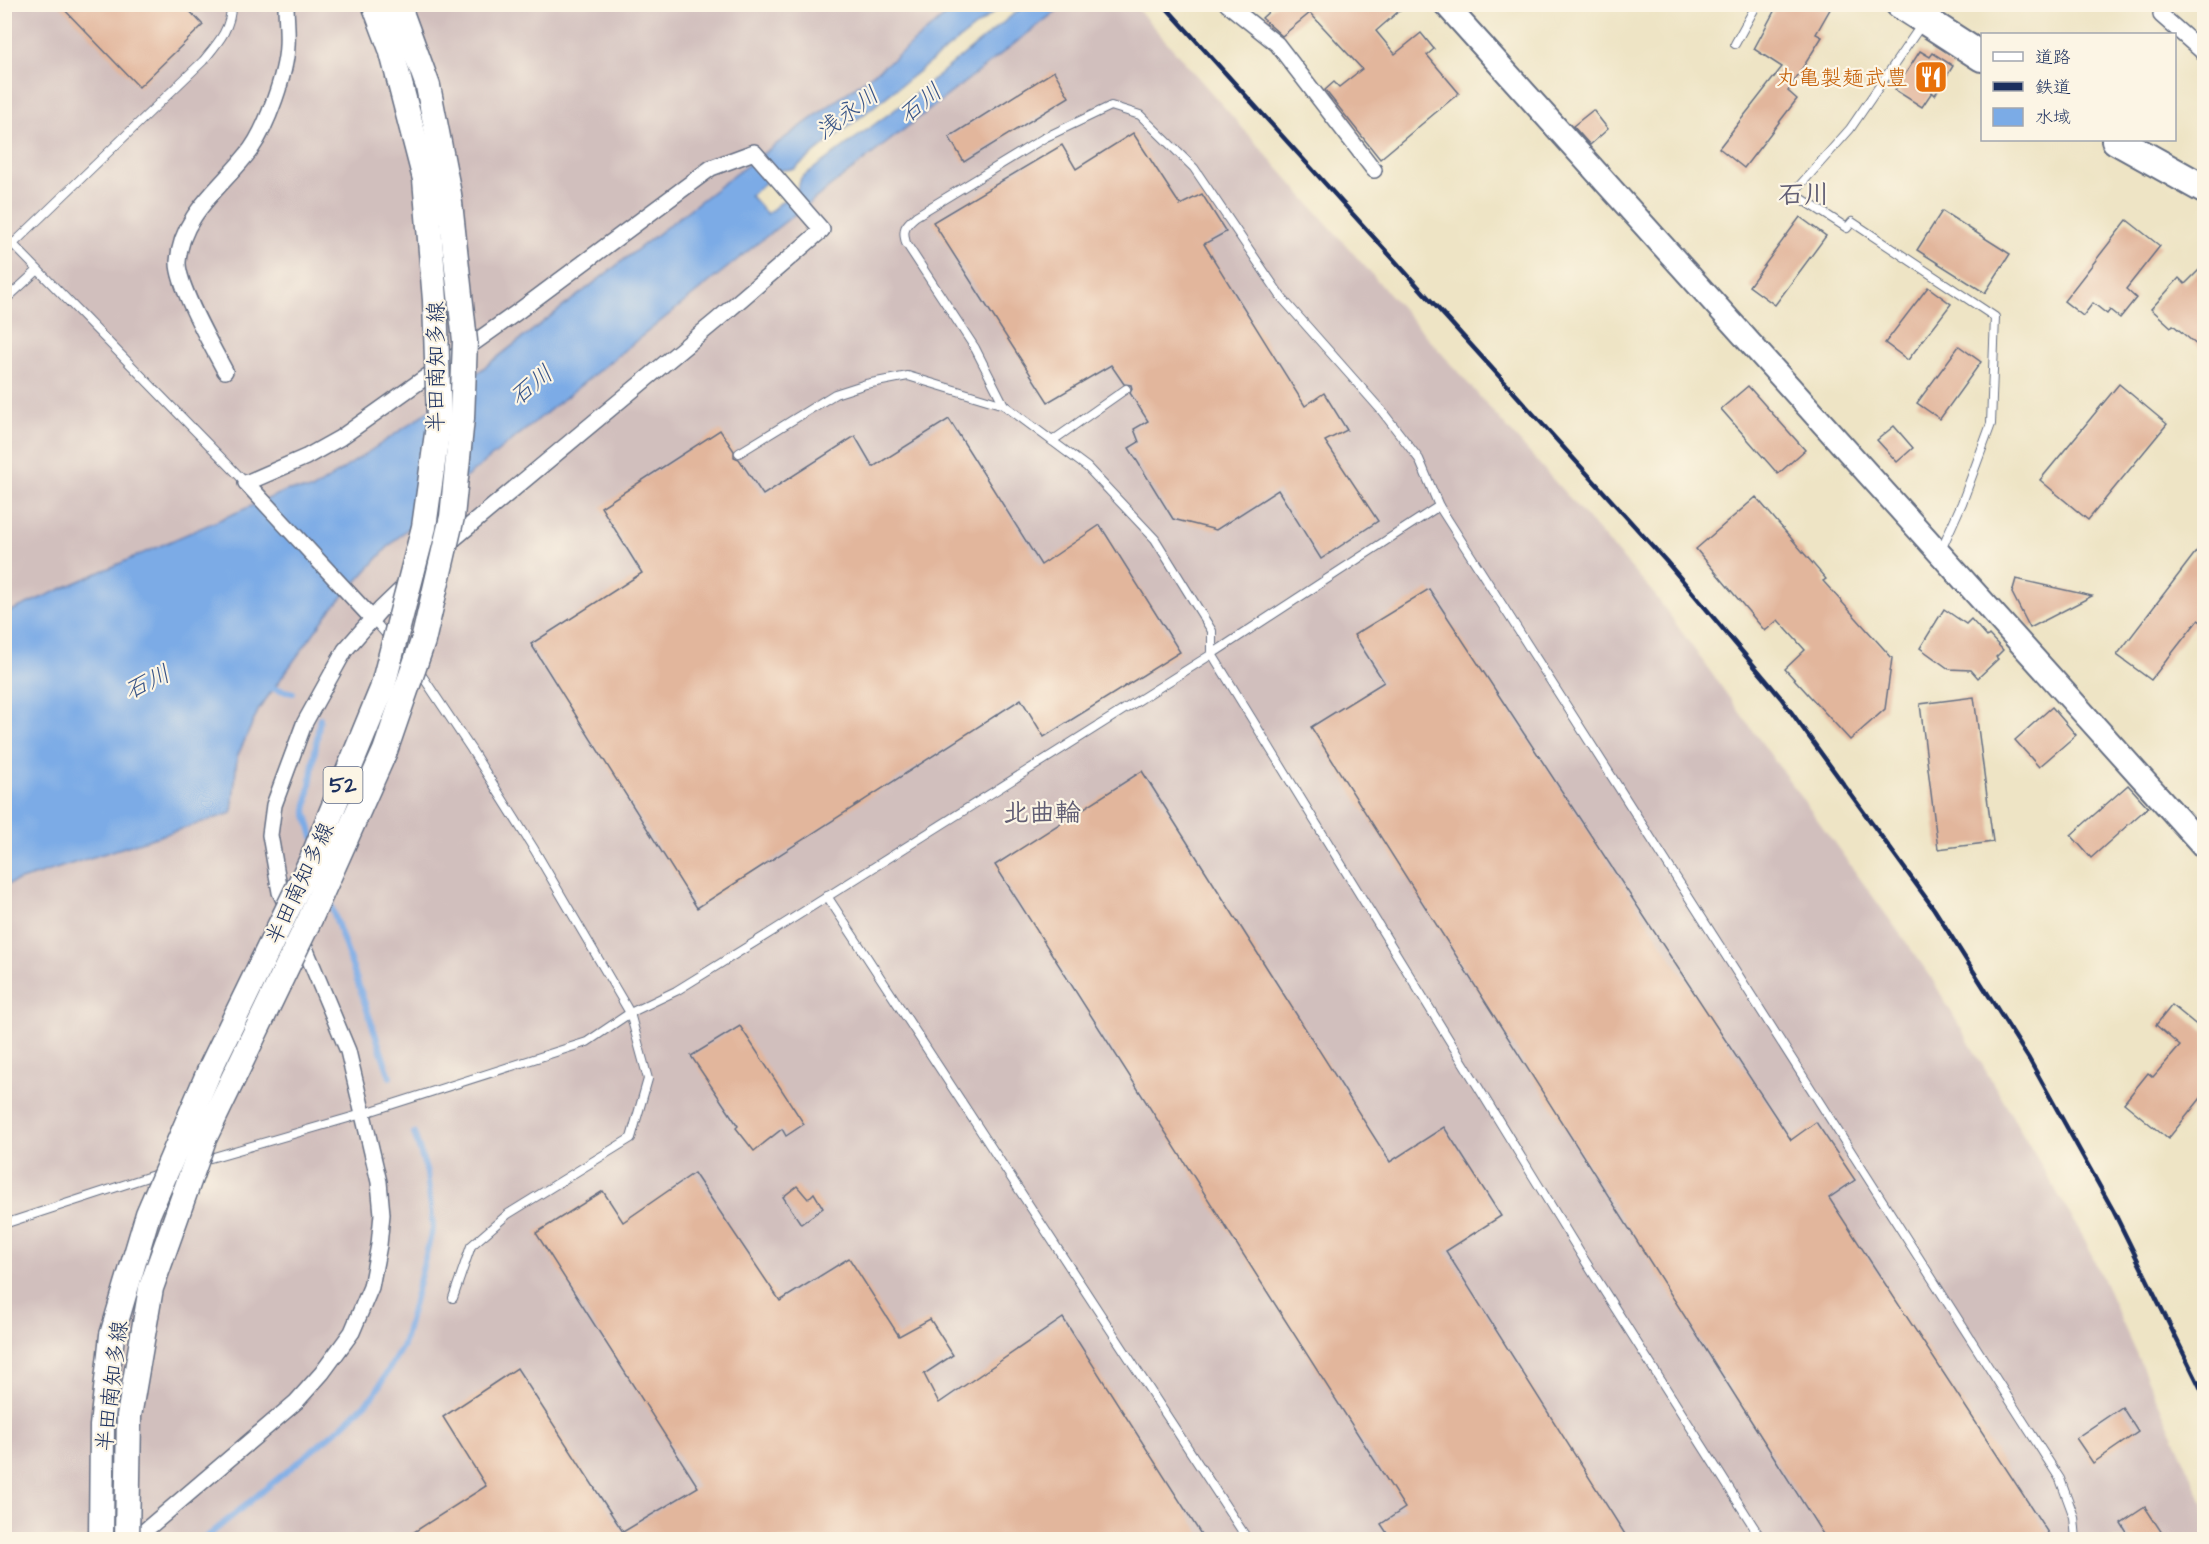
<svg xmlns="http://www.w3.org/2000/svg" width="2209" height="1544" viewBox="0 0 2209 1544" font-family="'Architects Daughter','Klee One',sans-serif">
	<style>
		.industrial { fill: #d1bfbd }
		.water { fill: #7babe6; stroke: #4b6da2; stroke-width: 1.5 }
		.lines { fill: none; stroke-linecap: round; stroke-linejoin: round }
		.stream { stroke: #7babe6; stroke-width: 6 }
		.building { fill: #e2b69c }
		.lane-casing { stroke: #656e82; stroke-width: 10 }
		.street-casing { stroke: #656e82; stroke-width: 18 }
		.secondary-casing { stroke: #656e82; stroke-width: 26 }
		.highway-casing { stroke: #656e82; stroke-width: 32 }
		.lane { stroke: #fff; stroke-width: 8 }
		.street { stroke: #fff; stroke-width: 15 }
		.secondary { stroke: #fff; stroke-width: 22 }
		.highway { stroke: #fff; stroke-width: 28 }
		.rail { stroke: #1b2f5e; stroke-width: 4.5 }
		.primary-bridge-casing { stroke: #656e82; stroke-width: 27; stroke-linecap: butt }
		.primary-bridge { stroke: #fff; stroke-width: 24 }
		.labels { text-anchor: middle; stroke-width: 4.5; stroke-linejoin: round; paint-order: stroke }
		.shield { fill: #fcf5e5; stroke: #5e6a86; stroke-width: 1.5 }
		.shield-label { font-size: 21px; font-weight: bold; fill: #1b2f5e }
		.food-label { font-size: 22px; fill: #c56008; stroke: #fcf5e5; text-anchor: end }
		.street-label { font-size: 22px; fill: #1b2f5e; stroke: #fcf5e5 }
		.water-label { font-size: 24px; font-style: italic; fill: #385487; stroke: #fcf5e5 }
		.quarter-label { font-size: 26px; font-weight: bold; fill: #615e74; stroke: #fcf5e5 }
	</style>
	<rect width="100%" height="100%" fill="#fcf5e5"/>
	<filter id="ink" filterUnits="userSpaceOnUse"><feTurbulence type="fractalNoise" baseFrequency=".0167" numOctaves="2"/><feDisplacementMap in="SourceGraphic" scale="12" xChannelSelector="R" yChannelSelector="G"/><feConvolveMatrix kernelMatrix="1 2 1 2 8 2 1 2 1" color-interpolation-filters="sRGB"/></filter>
	<filter id="wash" filterUnits="userSpaceOnUse"><feTurbulence type="fractalNoise" baseFrequency=".008" numOctaves="4" result="noise"/><feDisplacementMap in="SourceGraphic" scale="24" xChannelSelector="R" yChannelSelector="G"/><feGaussianBlur stdDeviation="1.35" result="paint"/><feColorMatrix in="noise" values="0 0 0 0 0 0 0 0 0 0 0 0 0 0 0 0 0 1.4 0 .05"/><feComposite in="paint" operator="in"/></filter>
	<g filter="url(#wash)">
		<rect width="100%" height="100%" fill="#eee4c5"/>
		<g class="industrial">
			<path d="M5,5H958L892,60L734,175L416,420L312,490H288L5,614Z"/>
			<path d="M1064,5H1134L1655,595L1929,974L2085,1240L2204,1504V1539H5L4,885L232,813L237,757L259,709L329,612L387,548L438,499L763,239Z"/>
		</g>
		<path class="water" d="M958,5H1003L794,169L781,170L750,195L767,214L798,188L801,178L904,103L1025,5H1064L763,239L439,499L387,548L329,612L259,709L237,757L232,813L5,885L4,614L288,490H312L416,420L734,175L892,60Z"/>
		<g class="lines">
			<g class="stream">
				<path d="M267,687L293,693"/>
				<path d="M313,837L306,811L320,718"/>
				<path d="M328,896L390,1077"/>
				<path d="M203,1540L342,1426L374,1395L403,1345L433,1227L427,1173L414,1133"/>
			</g>
		</g>
		<g id="blocks">
			<g class="building">
				<path d="M59,4H183L203,25L139,87Z"/>
				<path d="M1277,4H1407L1376,31L1395,54L1421,33L1434,49L1427,55L1459,93L1380,159L1325,90L1334,82L1339,87L1362,69L1310,13L1282,36L1262,18Z"/>
				<path d="M1778,4H1833L1816,34L1822,37L1788,91L1797,99L1744,168L1719,148L1782,67L1754,49Z"/>
				<path d="M1920,51L1930,57L1933,53L1953,66L1935,95L1932,92L1922,107L1895,90Z"/>
				<path d="M1054,71L1069,97L964,162L949,137Z"/>
				<path d="M1593,110L1608,129L1590,145L1573,126Z"/>
				<path d="M1133,133L1180,205L1202,194L1226,232L1204,244L1305,406L1324,393L1347,430L1325,441L1378,521L1321,559L1278,490L1216,530L1173,519L1129,448L1139,442L1134,429L1148,421L1130,393L1132,389L1131,385L1124,384L1111,365L1048,402L933,222L1062,145L1076,169Z"/>
				<path d="M1942,211L2010,254L1985,293L1917,250Z"/>
				<path d="M1800,217L1826,236L1775,305L1749,286Z"/>
				<path d="M2127,220L2160,246L2126,289L2136,298L2120,318L2110,310L2107,314L2093,303L2083,316L2064,301Z"/>
				<path d="M2205,264V352L2173,325L2171,327L2151,309L2179,278L2185,284Z"/>
				<path d="M1928,287L1951,304L1908,360L1885,343Z"/>
				<path d="M1959,346L1981,362L1940,419L1917,403Z"/>
				<path d="M2119,384L2167,424L2088,520L2040,480Z"/>
				<path d="M1748,386L1805,450L1778,474L1721,409Z"/>
				<path d="M949,419L1041,565L1100,525L1180,652L1044,737L1021,699L697,908L531,644L642,573L601,507L720,430L734,451V457L739,459L763,495L855,436L873,467Z"/>
				<path d="M1894,426L1913,448L1897,462L1877,440Z"/>
				<path d="M1756,497L1826,579L1823,581L1892,658L1885,709L1850,740L1785,669L1805,650L1778,620L1765,631L1696,549Z"/>
				<path d="M2205,540V624L2198,620L2151,680L2117,655Z"/>
				<path d="M2016,579L2092,596L2030,628L2012,593Z"/>
				<path d="M1429,589L1791,1140L1816,1122L1855,1180L1829,1198L2052,1539H1826L1311,727L1384,682L1354,635Z"/>
				<path d="M1944,609L1966,624L1971,619L1987,637L1989,635L2003,650L1996,657L1998,659L1978,678L1971,670L1949,669L1920,648Z"/>
				<path d="M1974,697L1993,842L1938,849L1920,704Z"/>
				<path d="M2052,707L2076,735L2039,767L2015,740Z"/>
				<path d="M1142,771L1390,1162L1444,1127L1501,1216L1446,1251L1628,1539H1391L1381,1524L1405,1508L995,865Z"/>
				<path d="M2128,785L2148,807L2091,858L2071,835Z"/>
				<path d="M2172,1005L2205,1032V1093L2168,1139L2124,1103L2148,1073L2153,1077L2180,1046L2156,1025Z"/>
				<path d="M740,1026L804,1124L786,1136L782,1129L754,1151L736,1128L738,1126L691,1056Z"/>
				<path d="M694,1173L780,1301L849,1258L899,1336L930,1319L953,1355L924,1374L939,1403L1063,1318L1204,1539H403L486,1486L443,1417L517,1368L623,1532L698,1487L536,1233L603,1191L623,1222Z"/>
				<path d="M797,1186L808,1199L814,1193L823,1208L801,1224L783,1197Z"/>
				<path d="M2122,1407L2138,1432L2093,1463L2076,1438Z"/>
				<path d="M2145,1507L2166,1539H2131L2121,1523Z"/>
			</g>
		</g>
	</g>
	<g filter="url(#ink)">
		<use href="#blocks" fill-opacity="0" stroke="#656e82" stroke-width="1.5"/>
		<g class="lines">
			<defs>
				<g id="lane">
					<path d="M1922,24L1850,129L1793,193L1847,228L1852,222L1995,317L1991,424L1962,503L1941,550"/>
					<path d="M1735,44L1757,4"/>
					<path d="M4,235L248,485"/>
					<path d="M13,244L203,61C217,44 232,28 231,4"/>
					<path d="M4,301L38,270"/>
					<path d="M1004,405L975,348L906,243C902,229 905,225 916,216L1044,138L1111,106L1140,115L1194,168L1282,298L1381,410L1419,459L1439,506L2060,1479L2074,1517L2076,1540"/>
					<path d="M1052,441L1126,389"/>
					<path d="M1439,506L1212,654L1582,1256L1762,1540"/>
					<path d="M371,617L423,677L471,749L534,849L630,1013L648,1079L631,1138L508,1214L471,1246L453,1298"/>
					<path d="M827,896L1248,1540"/>
					<path d="M200,1161L362,1114L587,1042L630,1013L676,991L776,929L1212,654V631L1155,539L1087,467L1004,405L908,376L866,384L835,394L739,453"/>
					<path d="M4,1224L160,1173"/>
				</g>
				<g id="street">
					<path d="M1227,4L1277,44L1374,170"/>
					<path d="M2161,15L2204,53"/>
					<path d="M225,371C213,348 177,285 178,262C181,213 225,185 251,149C267,126 286,74 287,46C288,32 286,18 286,4"/>
					<path d="M246,483L306,457L340,438L516,313L711,168L754,152L822,230L717,320L456,537L381,609L345,650L304,724L274,805L270,835L280,892L289,911"/>
					<path d="M249,486L368,614"/>
					<path d="M134,1540L296,1402L322,1373L352,1332L371,1287L379,1245L382,1214L379,1182L348,1051L300,936"/>
				</g>
				<path id="secondary" d="M1445,4L2204,847"/>
				<g id="highway">
					<path d="M1900,4L1982,57"/>
					<path d="M2116,140L2204,189"/>
				</g>
			</defs>
			<use href="#lane" class="lane-casing"/>
			<use href="#street" class="street-casing"/>
			<use href="#secondary" class="secondary-casing"/>
			<use href="#highway" class="highway-casing"/>
			<use href="#lane" class="lane"/>
			<use href="#street" class="street"/>
			<use href="#secondary" class="secondary"/>
			<use href="#highway" class="highway"/>
			<path class="rail" d="M1163,4L1666,561L1781,698L1934,909L2029,1059L2114,1212L2204,1395"/>
			<defs>
				<g id="primary-bridge">
					<path d="M101,1540L102,1426L112,1335L148,1214L211,1067L312,859L382,689L424,527L439,419L435,300L425,179L391,49L374,4"/>
					<path d="M127,1540L129,1416L151,1288L204,1139L310,919L385,751L423,641L452,517L462,418L465,341L449,194L428,86L398,4"/>
				</g>
			</defs>
			<use href="#primary-bridge" class="primary-bridge-casing"/>
			<use href="#primary-bridge" class="primary-bridge"/>
		</g>
	</g>
	<defs>
		<symbol id="restaurant-square" viewBox="-11 -11 22 22"><rect x="-9" y="-9" width="18" height="18" rx="4" fill="#e8710a" stroke="#fcf5e5"/><path d="M-5-6h1v4h1v-4h1v4h1v-4h1v5L-1.5 .5V6h-2V.5L-5-1ZM5-6V6H3V1.5H1.5Q1.5-4 5-6Z" fill="#fff"/></symbol>
	</defs>
	<g fill-rule="evenodd">
		<use href="#restaurant-square" x="1912" y="58" width="38" height="38"/>
	</g>
	<g class="labels">
		<rect class="shield" x="323.5" y="767" width="39" height="36" rx="4.5"/>
		<g class="shield-label">
			<text x="343" y="792">52</text>
		</g>
		<g class="food-label">
			<text x="1908" y="85">丸亀製麺武豊</text>
		</g>
		<g class="street-label">
			<text transform="translate(435 367) rotate(-90)" y="8">半田南知多線</text>
			<text transform="translate(299 883) rotate(-65)" y="8">半田南知多線</text>
			<text transform="translate(111 1386) rotate(-83)" y="8">半田南知多線</text>
		</g>
		<g class="water-label">
			<text transform="translate(920 103) rotate(-39)" y="8">石川</text>
			<text transform="translate(847 113) rotate(-37)" y="8">浅永川</text>
			<text transform="translate(531 385) rotate(-39)" y="8">石川</text>
			<text transform="translate(147 682) rotate(-26)" y="8">石川</text>
		</g>
		<g class="quarter-label">
			<text x="1804" y="203">石川</text>
			<text x="1042" y="821">北曲輪</text>
		</g>
	</g>
	<rect width="2209" height="1544" fill="none" stroke="#fcf5e5" stroke-width="24"/>
	<rect x="1981" y="33" width="195" height="108" fill="#fcf5e5" stroke="#a2a6af" stroke-width="1.5"/>
	<rect x="1993" y="52" width="30" height="9" fill="#ffffff" stroke="#a2a6af" stroke-width="1.5"/>
	<text x="2035" y="63" font-size="18" fill="#1b2f5e">道路</text>
	<rect x="1993" y="82" width="30" height="9" fill="#1b2f5e" stroke="#a2a6af" stroke-width="1.5"/>
	<text x="2035" y="93" font-size="18" fill="#1b2f5e">鉄道</text>
	<rect x="1993" y="108" width="30" height="18" fill="#7babe6" stroke="#a2a6af" stroke-width="1.5"/>
	<text x="2035" y="123" font-size="18" fill="#1b2f5e">水域</text>
</svg>
